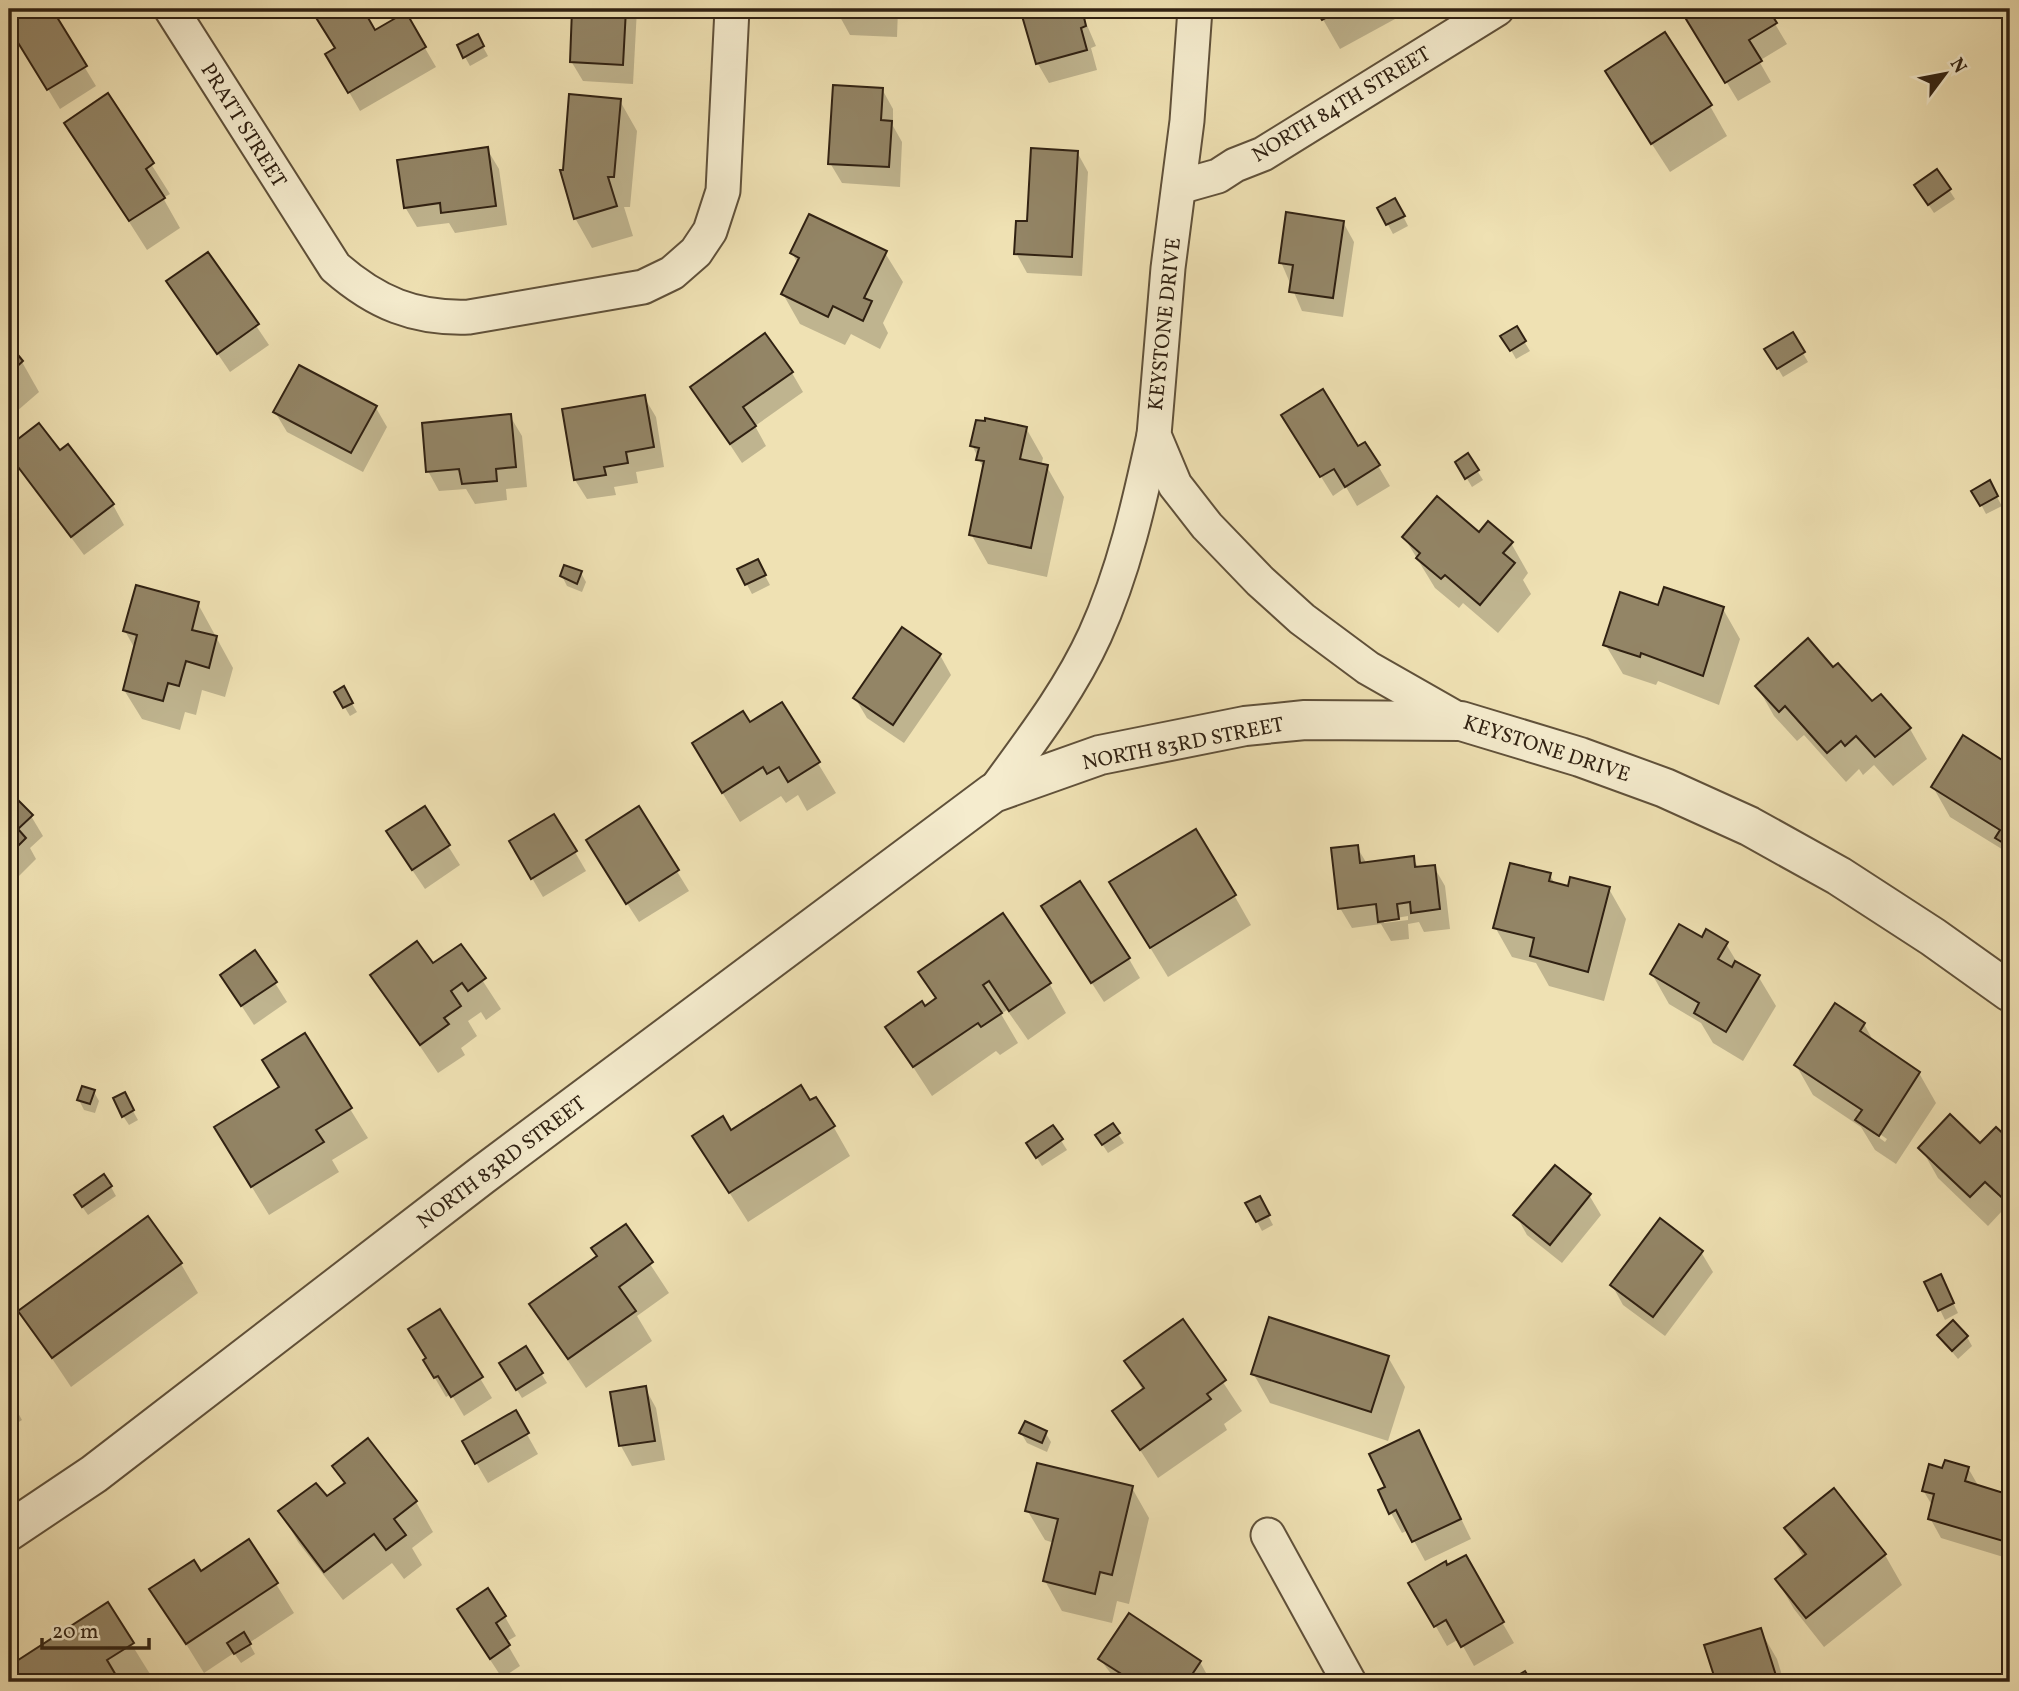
<svg xmlns="http://www.w3.org/2000/svg" width="2019" height="1691" viewBox="0 0 2019 1691" font-family="Vollkorn,serif">
	<style>
		.shadow { fill: #0003; fill-rule: evenodd }
		.building { fill: #938566; stroke: #302112; stroke-width: 2 }
		.lines { fill: none; stroke-linecap: round; stroke-linejoin: round }
		.minor-casing { stroke: #60513a; stroke-width: 37 }
		.tertiary-casing { stroke: #60513a; stroke-width: 42 }
		.minor { stroke: #f5ecce; stroke-width: 33 }
		.tertiary { stroke: #f5ecce; stroke-width: 38 }
		.labels { text-anchor: middle; stroke-width: 5; stroke-linejoin: round; paint-order: stroke }
		.street-label { font-size: 21px; fill: #302112; stroke: #f5ecce }
	</style>
	<rect width="100%" height="100%" fill="#efe1b3"/>
	<filter id="stains"><feTurbulence type="fractalNoise" baseFrequency=".00286" numOctaves="4"/><feColorMatrix values="0 0 0 0 .2 0 0 0 0 .09 0 0 0 0 .02 0 0 0 .5 -.17"/></filter>
	<radialGradient id="worn" r=".72"><stop offset=".6" stop-color="#630" stop-opacity="0"/><stop offset="1" stop-color="#630" stop-opacity=".3"/></radialGradient>
	<g class="shadow">
		<path d="M13,9H49L96,86L60,109L9,25V11Z"/>
		<path d="M332,9H361L375,32L405,14L436,67L360,111L327,54L337,49L318,17Z"/>
		<path d="M574,9H637L633,84L583,81L571,61Z"/>
		<path d="M839,9H898L897,37L850,35L839,15Z"/>
		<path d="M1022,9H1080L1096,46L1091,48L1097,70L1049,83L1038,64Z"/>
		<path d="M1317,9H1389L1395,19L1340,49Z"/>
		<path d="M1707,9H1766L1787,44L1759,61L1771,82L1738,101L1689,20Z"/>
		<path d="M477,36L488,56L470,66L459,46Z"/>
		<path d="M882,89L893,109V126L902,142L900,187L842,183L830,163Z"/>
		<path d="M108,96L170,194L163,198L180,228L147,250L66,123Z"/>
		<path d="M620,101L637,131L630,207H624L633,236L592,248L575,218Z"/>
		<path d="M1624,101L1710,106L1727,136L1670,172Z"/>
		<path d="M487,149L499,169L507,225L455,233L449,223L417,227L405,207Z"/>
		<path d="M1077,152L1088,172L1082,276L1027,273L1016,253Z"/>
		<path d="M1937,171L1955,199L1934,213L1922,195Z"/>
		<path d="M1395,200L1408,226L1393,234L1379,208Z"/>
		<path d="M1343,222L1354,242L1343,317L1302,311L1281,262Z"/>
		<path d="M792,253H885L903,282L883,323L888,333L880,349L851,334L845,345L800,324L783,294L798,264Z"/>
		<path d="M208,255L269,345L230,372L169,282Z"/>
		<path d="M1516,328L1530,351L1516,359L1503,336Z"/>
		<path d="M1792,334L1808,362L1783,377L1767,350Z"/>
		<path d="M9,347L22,362L39,392L9,418Z"/>
		<path d="M792,373L803,392L755,426L766,446L742,463L692,387Z"/>
		<path d="M644,397L656,417L664,467L636,472L638,483L614,487L616,495L587,499L575,480Z"/>
		<path d="M376,408L387,427L363,472L287,432L275,412Z"/>
		<path d="M510,416L522,436L527,487L506,489L507,500L475,504L466,489L439,491L428,471Z"/>
		<path d="M39,425L60,452L113,505L124,525L84,555L9,453V448Z"/>
		<path d="M1026,428L1043,458L1041,466L1047,467L1064,497L1047,577L988,564L971,534L984,470L972,445Z"/>
		<path d="M1295,435L1357,449L1365,444L1390,486L1357,506L1346,487L1333,496Z"/>
		<path d="M1468,456L1483,480L1472,487L1457,462Z"/>
		<path d="M1989,483L2002,506L1986,514L1974,491Z"/>
		<path d="M1479,535L1511,543L1528,573L1523,580L1531,594L1498,633L1463,603L1459,608L1435,588L1404,537Z"/>
		<path d="M757,561L770,585L752,594L739,570Z"/>
		<path d="M581,573L586,582L582,592L567,586L562,576Z"/>
		<path d="M198,604L233,668L225,697L202,690L196,715L185,712L180,730L142,719L124,690L135,649L125,631Z"/>
		<path d="M1659,607L1723,609L1740,639L1719,705L1658,681L1656,685L1623,674L1605,644Z"/>
		<path d="M940,655L951,675L904,743L867,718L855,698Z"/>
		<path d="M1833,670L1872,704L1880,696L1910,729L1927,759L1893,786L1874,765L1863,775L1859,769L1846,782L1804,735L1797,741L1774,716L1757,686Z"/>
		<path d="M343,689L357,712L350,716L336,693Z"/>
		<path d="M782,704L836,793L807,811L798,795L786,803L781,796L740,822L711,774L749,724Z"/>
		<path d="M1963,738L2010,767V861L2005,851L1950,817L1933,787Z"/>
		<path d="M10,795L31,816L43,836L30,848L36,859L9,886Z"/>
		<path d="M424,808L460,865L425,889L400,852Z"/>
		<path d="M638,808L689,891L639,922L599,860Z"/>
		<path d="M554,816L586,871L543,897L511,842Z"/>
		<path d="M1357,847L1367,864L1413,858L1419,869L1434,867L1445,886L1450,929L1424,932L1419,922L1408,924L1409,939L1391,941L1381,924L1352,928L1340,908ZM1408,916V920L1384,923V920Z"/>
		<path d="M1550,875L1555,884L1569,888L1609,889L1626,919L1604,1001L1549,986L1536,963L1512,957L1495,927Z"/>
		<path d="M1234,895L1251,925L1168,977L1129,913Z"/>
		<path d="M1055,926L1129,959L1140,978L1104,1002Z"/>
		<path d="M1702,939L1726,944L1738,964L1758,976L1776,1006L1743,1061L1713,1043L1701,1023L1669,1004L1652,974Z"/>
		<path d="M460,946L501,1009L486,1020L481,1012L468,1021L477,1036L461,1048L465,1055L438,1073L372,975L433,966Z"/>
		<path d="M920,972L1049,983L1066,1013L1028,1040L1007,1010L1001,1014L1018,1043L1000,1055L996,1051L932,1096L887,1027L936,1000Z"/>
		<path d="M222,976L275,983L287,1002L254,1025Z"/>
		<path d="M1864,1024L1875,1044L1919,1073L1936,1103L1896,1164L1875,1150L1861,1127L1813,1095L1796,1065ZM1874,1130L1887,1139L1885,1142L1874,1134Z"/>
		<path d="M280,1088L350,1109L368,1138L332,1160L339,1172L269,1215L234,1158Z"/>
		<path d="M94,1092L99,1101L95,1113L84,1110L79,1100Z"/>
		<path d="M124,1095L138,1120L129,1125L123,1116Z"/>
		<path d="M810,1103L833,1126L850,1156L748,1222L694,1137L731,1133Z"/>
		<path d="M1053,1128L1067,1150L1042,1166L1034,1153Z"/>
		<path d="M1996,1129L2010,1143V1217L2003,1210L1988,1226L1938,1178L1921,1148L1980,1145Z"/>
		<path d="M1118,1134L1124,1143L1108,1153L1102,1144Z"/>
		<path d="M111,1187L116,1196L88,1215L81,1205Z"/>
		<path d="M1589,1195L1601,1215L1562,1263L1527,1235L1516,1215Z"/>
		<path d="M1259,1198L1273,1225L1262,1231L1248,1204Z"/>
		<path d="M625,1226L669,1293L637,1316L652,1341L586,1388L531,1305L598,1257Z"/>
		<path d="M1701,1252L1713,1272L1665,1336L1623,1305L1612,1285Z"/>
		<path d="M181,1264L198,1293L71,1387L21,1312Z"/>
		<path d="M1927,1283L1945,1286L1958,1313L1945,1320Z"/>
		<path d="M439,1311L492,1398L464,1416L451,1394L446,1397L425,1361Z"/>
		<path d="M1183,1322L1242,1411L1224,1424L1227,1430L1158,1478L1115,1411L1143,1391L1126,1361Z"/>
		<path d="M1939,1336L1967,1337L1972,1346L1958,1359Z"/>
		<path d="M525,1348L547,1383L522,1398L501,1364Z"/>
		<path d="M1388,1357L1405,1387L1388,1441L1270,1403L1253,1373Z"/>
		<path d="M645,1388L656,1408L665,1460L632,1466L621,1446L612,1393Z"/>
		<path d="M9,1397L22,1420L9,1428Z"/>
		<path d="M515,1413L538,1454L488,1483L464,1442Z"/>
		<path d="M1045,1432L1051,1442L1047,1452L1027,1443L1021,1433Z"/>
		<path d="M1419,1432L1471,1539L1425,1561L1408,1530L1402,1533L1391,1513L1387,1488Z"/>
		<path d="M368,1441L416,1502L433,1532L412,1548L422,1565L404,1579L392,1563L343,1600L298,1542L281,1512L326,1499L345,1485L334,1466Z"/>
		<path d="M1968,1468L1979,1487L2010,1496V1559L1941,1538L1930,1518L1933,1507L1923,1490L1943,1470Z"/>
		<path d="M1132,1488L1149,1518L1129,1604L1117,1601L1112,1623L1062,1611L1045,1581L1054,1543L1045,1540L1027,1510Z"/>
		<path d="M1834,1490L1885,1555L1902,1585L1824,1647L1794,1609L1777,1580L1804,1558L1786,1528Z"/>
		<path d="M1465,1558L1514,1643L1474,1666L1459,1639L1447,1646L1411,1583Z"/>
		<path d="M201,1574L276,1584L294,1613L249,1643L255,1654L241,1663L234,1653L204,1673L152,1589Z"/>
		<path d="M107,1605L150,1674L136,1682H9V1668Z"/>
		<path d="M505,1617L516,1636L506,1642L520,1666L502,1678L470,1629Z"/>
		<path d="M1760,1630L1777,1659L1784,1682H1717L1706,1646Z"/>
		<path d="M1100,1659L1200,1662L1211,1682H1117Z"/>
	</g>
	<g class="building">
		<path d="M10,9H52L87,66L47,90L9,28Z"/>
		<path d="M328,9H363L375,30L406,12L426,47L348,93L325,54L335,48L315,16Z"/>
		<path d="M572,9H626L623,65L570,62Z"/>
		<path d="M837,9H887V17L837,16Z"/>
		<path d="M1020,9H1082L1086,26L1081,28L1087,50L1036,64Z"/>
		<path d="M1315,9H1342L1322,20Z"/>
		<path d="M1704,9H1768L1777,23L1749,40L1762,61L1725,83L1686,19Z"/>
		<path d="M1665,32L1712,105L1651,144L1605,71Z"/>
		<path d="M478,34L484,46L463,58L457,45Z"/>
		<path d="M833,85L883,88L881,120L892,121L889,167L828,164Z"/>
		<path d="M108,93L154,163L146,169L165,198L129,221L64,123Z"/>
		<path d="M569,94L621,99L614,177H608L617,206L574,219L560,170H563Z"/>
		<path d="M488,147L496,206L441,213L440,203L404,208L397,160Z"/>
		<path d="M1031,148L1078,151L1072,257L1014,254L1016,221H1027Z"/>
		<path d="M1937,169L1951,189L1928,205L1914,185Z"/>
		<path d="M1395,198L1405,216L1386,225L1377,208Z"/>
		<path d="M1286,212L1344,221L1333,298L1289,292L1293,265L1279,263Z"/>
		<path d="M809,214L887,251L864,298L872,301L863,321L833,306L828,317L781,294L799,258L790,253Z"/>
		<path d="M208,252L259,324L217,354L166,281Z"/>
		<path d="M1517,326L1526,341L1510,351L1500,336Z"/>
		<path d="M1793,332L1805,352L1777,369L1764,349Z"/>
		<path d="M765,333L793,372L743,407L756,426L730,444L690,387Z"/>
		<path d="M9,344L23,361L9,374Z"/>
		<path d="M299,365L377,406L351,453L273,412Z"/>
		<path d="M1323,389L1358,446L1365,442L1380,465L1345,487L1334,469L1320,477L1281,415Z"/>
		<path d="M645,395L654,447L626,452L628,463L604,467L606,475L574,480L562,409Z"/>
		<path d="M511,414L516,467L496,469L497,481L462,484L459,469L426,472L422,423Z"/>
		<path d="M985,418L1027,427L1020,459L1048,465L1031,548L969,535L984,461L976,460L979,448L970,446L976,420L985,421Z"/>
		<path d="M39,423L60,450L68,444L114,504L71,537L9,455V446Z"/>
		<path d="M1468,453L1479,470L1465,479L1455,462Z"/>
		<path d="M1990,480L1998,496L1980,506L1971,491Z"/>
		<path d="M1437,496L1479,532L1488,521L1513,542L1503,553L1515,563L1480,605L1445,575L1441,579L1416,558L1420,553L1402,537Z"/>
		<path d="M758,559L766,575L745,585L737,569Z"/>
		<path d="M564,565L582,571L577,584L560,576Z"/>
		<path d="M136,585L199,602L192,630L217,636L209,668L186,661L179,686L168,683L163,701L123,690L137,635L123,631Z"/>
		<path d="M1664,587L1724,607L1703,676L1641,653L1640,657L1603,645L1620,592L1658,605Z"/>
		<path d="M902,627L941,654L893,725L853,698Z"/>
		<path d="M1808,638L1833,667L1838,663L1872,701L1881,694L1911,728L1875,757L1856,736L1845,746L1841,741L1827,753L1785,706L1779,712L1755,686Z"/>
		<path d="M344,686L353,703L343,708L334,692Z"/>
		<path d="M782,702L820,762L788,782L779,767L767,774L763,767L722,793L692,743L743,711L750,722Z"/>
		<path d="M1963,735L2010,765V847L1995,838L2000,830L1931,787Z"/>
		<path d="M10,792L33,815L18,829L26,838L9,855Z"/>
		<path d="M425,806L450,845L412,870L386,831Z"/>
		<path d="M639,806L679,870L626,904L586,840Z"/>
		<path d="M554,814L577,851L531,879L509,841Z"/>
		<path d="M1196,829L1236,895L1150,948L1109,882Z"/>
		<path d="M1358,845L1360,863L1414,856L1415,867L1435,865L1440,909L1411,913L1410,902L1397,904L1399,919L1378,922L1376,904L1338,909L1331,848Z"/>
		<path d="M1510,863L1551,873L1549,881L1568,886L1570,877L1610,887L1588,972L1530,956L1534,938L1493,928Z"/>
		<path d="M1080,881L1130,958L1091,983L1041,906Z"/>
		<path d="M1003,913L1051,983L1009,1011L989,981L983,985L1002,1013L981,1027L978,1023L913,1067L885,1027L922,1001L925,1006L936,998L918,972Z"/>
		<path d="M1679,924L1702,937L1706,929L1728,942L1718,959L1732,967L1735,961L1760,975L1726,1032L1694,1013L1699,1003L1650,974Z"/>
		<path d="M417,941L433,963L461,944L486,978L468,991L462,983L451,991L461,1006L444,1018L449,1024L420,1045L370,975Z"/>
		<path d="M255,950L277,982L241,1006L220,975Z"/>
		<path d="M1835,1003L1865,1023L1860,1031L1920,1072L1879,1136L1855,1120L1862,1110L1794,1065Z"/>
		<path d="M305,1033L352,1108L316,1130L324,1142L251,1187L214,1127L279,1087L262,1060Z"/>
		<path d="M801,1085L810,1100L816,1097L835,1126L729,1193L692,1136L723,1116L731,1130Z"/>
		<path d="M82,1086L95,1090L90,1104L77,1100Z"/>
		<path d="M125,1092L134,1110L122,1117L113,1098Z"/>
		<path d="M1950,1114L1980,1143L1996,1127L2010,1140V1205L1985,1182L1970,1197L1918,1148Z"/>
		<path d="M1113,1123L1120,1133L1102,1145L1095,1135Z"/>
		<path d="M1053,1125L1063,1139L1036,1158L1026,1143Z"/>
		<path d="M1555,1165L1591,1194L1550,1245L1513,1215Z"/>
		<path d="M104,1174L112,1186L82,1207L74,1195Z"/>
		<path d="M1260,1196L1270,1215L1256,1222L1245,1203Z"/>
		<path d="M148,1216L182,1263L52,1358L18,1311Z"/>
		<path d="M1660,1218L1703,1251L1653,1317L1610,1285Z"/>
		<path d="M626,1224L653,1262L619,1287L636,1311L568,1359L529,1304L597,1256L591,1248Z"/>
		<path d="M1941,1274L1954,1303L1938,1311L1924,1282Z"/>
		<path d="M440,1309L483,1377L451,1397L438,1376L434,1378L423,1360L426,1358L408,1329Z"/>
		<path d="M1269,1317L1389,1356L1371,1412L1251,1374Z"/>
		<path d="M1183,1319L1226,1380L1207,1394L1211,1399L1140,1450L1112,1411L1144,1388L1124,1361Z"/>
		<path d="M1953,1320L1968,1336L1952,1351L1937,1335Z"/>
		<path d="M526,1346L543,1373L516,1390L499,1363Z"/>
		<path d="M646,1386L655,1441L619,1446L610,1392Z"/>
		<path d="M516,1410L529,1433L475,1464L462,1441Z"/>
		<path d="M1025,1421L1047,1431L1042,1443L1019,1433Z"/>
		<path d="M1419,1430L1461,1519L1412,1542L1396,1510L1389,1514L1378,1490L1385,1487L1369,1454Z"/>
		<path d="M368,1438L417,1501L394,1519L406,1535L386,1550L374,1534L324,1572L278,1511L316,1483L327,1496L345,1483L332,1466Z"/>
		<path d="M1945,1460L1969,1467L1965,1481L2010,1495V1543L1928,1519L1934,1494L1922,1491L1929,1464L1942,1468Z"/>
		<path d="M1037,1463L1133,1486L1112,1575L1100,1572L1095,1594L1043,1581L1058,1519L1025,1511Z"/>
		<path d="M1834,1488L1886,1554L1806,1618L1775,1579L1806,1554L1784,1528Z"/>
		<path d="M249,1539L278,1583L186,1644L149,1589L194,1560L201,1571Z"/>
		<path d="M1466,1555L1504,1622L1461,1647L1446,1620L1434,1627L1408,1583L1446,1561L1447,1565Z"/>
		<path d="M488,1588L506,1616L496,1623L510,1645L490,1659L457,1609Z"/>
		<path d="M108,1602L134,1643L107,1660L117,1677L109,1682H9V1666Z"/>
		<path d="M1129,1613L1201,1661L1187,1682H1134L1098,1659Z"/>
		<path d="M1761,1628L1778,1682H1716L1704,1645Z"/>
		<path d="M244,1632L251,1644L234,1654L227,1643Z"/>
		<path d="M1525,1671L1532,1682H1507Z"/>
	</g>
	<g class="lines">
		<defs>
			<g id="minor">
				<path d="M171,9L335,267C376,303 415,319 469,317L643,287L672,273L696,252L710,231L723,191L732,9"/>
				<path d="M1195,9L1187,121L1168,268L1154,435L1175,485L1207,526L1260,581L1302,619L1368,668L1461,721"/>
				<path d="M1179,187L1218,176L1235,165L1263,154L1497,9"/>
				<path d="M993,793C1030,742 1069,692 1095,635C1124,571 1139,504 1154,435"/>
				<path d="M1268,1535L1349,1682"/>
			</g>
			<path id="tertiary" d="M9,1531L94,1474L481,1176L993,793L1100,755L1245,726L1305,720L1461,721L1580,757L1665,788L1749,826L1839,876L1933,937L2010,992"/>
		</defs>
		<use href="#minor" class="minor-casing"/>
		<use href="#tertiary" class="tertiary-casing"/>
		<use href="#minor" class="minor"/>
		<use href="#tertiary" class="tertiary"/>
	</g>
	<g class="labels">
		<g class="street-label">
			<text transform="translate(1341 104) rotate(-31)" y="7">NORTH 84TH STREET</text>
			<text transform="translate(244 125) rotate(58)" y="7">PRATT STREET</text>
			<text transform="translate(1164 324) rotate(-84)" y="7">KEYSTONE DRIVE</text>
			<text transform="translate(1183 743) rotate(-11)" y="7">NORTH 83RD STREET</text>
			<text transform="translate(1547 748) rotate(18)" y="7">KEYSTONE DRIVE</text>
			<text transform="translate(501 1162) rotate(-37)" y="7">NORTH 83RD STREET</text>
		</g>
	</g>
	<rect width="2019" height="1691" fill="none" stroke="#efe1b3" stroke-width="35"/>
	<rect x="10" y="10" width="1998" height="1670" fill="none" stroke="#302112" stroke-width="3.5"/>
	<rect x="18" y="18" width="1984" height="1656" fill="none" stroke="#302112" stroke-width="2"/>
	<g transform="translate(1945 74) rotate(58)" stroke="#f5ecce" stroke-width="5" paint-order="stroke">
	<path d="M0-5L12 26L0 18L-12 26Z" fill="#302112"/>
	<text y="-10" font-size="19" font-weight="bold" text-anchor="middle" fill="#302112">N</text>
	</g>
	<path d="M42 1638v10h107v-10" fill="none" stroke="#302112" stroke-width="3.5"/>
	<text x="52" y="1638" font-size="21" fill="#302112" stroke="#f5ecce" stroke-width="5" paint-order="stroke">20 m</text>
	<rect width="100%" height="100%" filter="url(#stains)"/>
	<rect width="100%" height="100%" fill="url(#worn)"/>
</svg>
